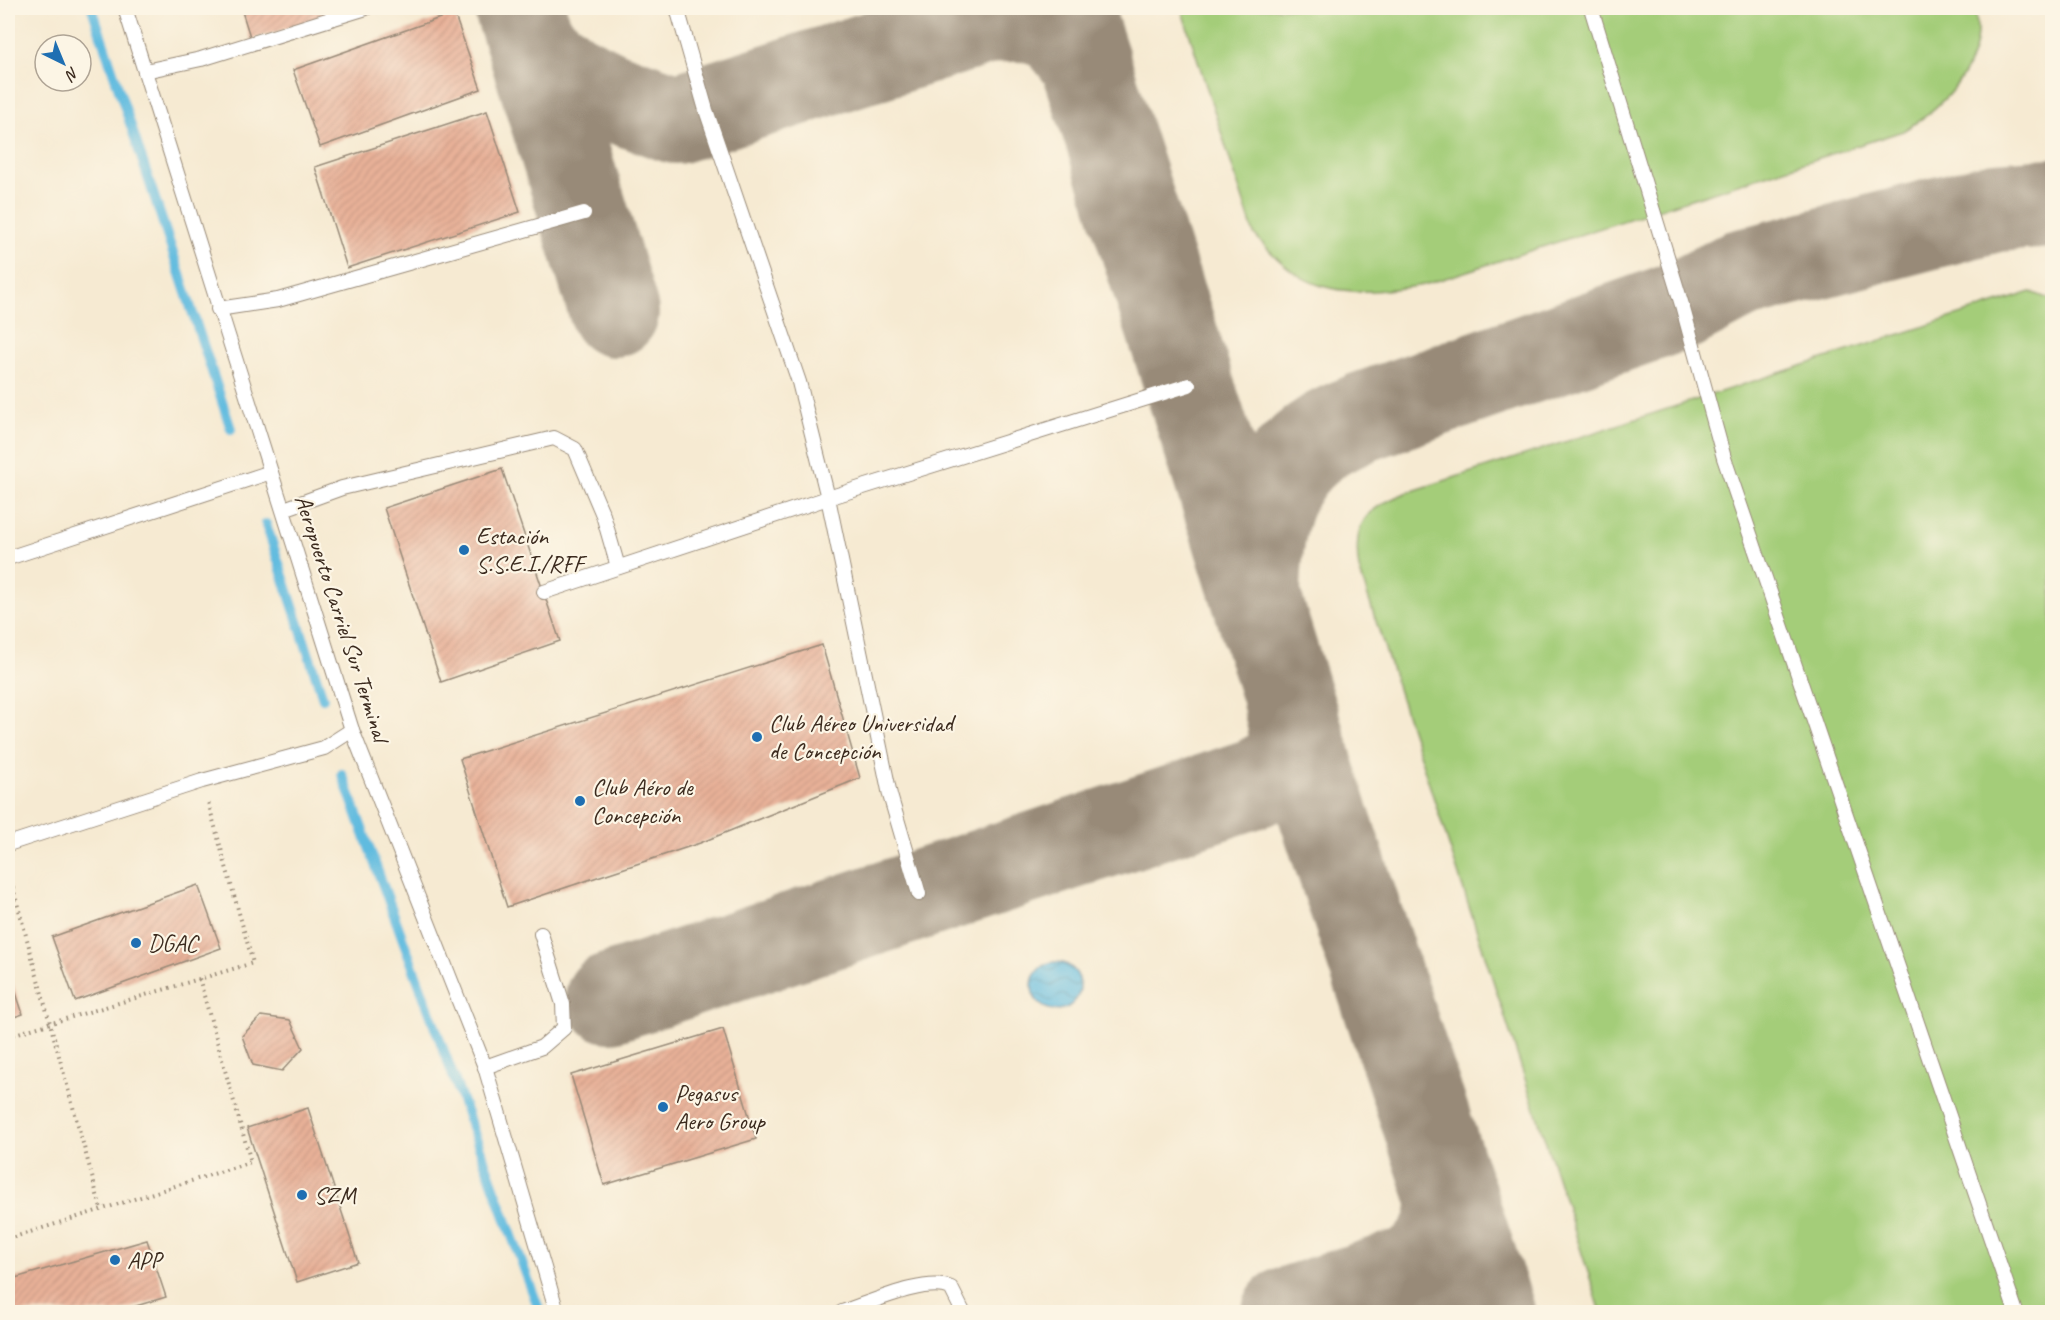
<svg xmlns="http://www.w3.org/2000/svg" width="2060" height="1320" viewBox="0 0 2060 1320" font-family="Caveat,sans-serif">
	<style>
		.green { fill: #a4cd79; stroke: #707c4c; stroke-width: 1.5 }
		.water { fill: url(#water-waves); stroke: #4e727e; stroke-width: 1.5 }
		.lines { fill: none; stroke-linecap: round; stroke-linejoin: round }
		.stream { stroke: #61bbdf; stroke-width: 10 }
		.taxiway { stroke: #988a78; stroke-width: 90 }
		.building { fill: url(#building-hatch) }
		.service-casing { stroke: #988a78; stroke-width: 16 }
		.path { stroke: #988a78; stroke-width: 4; stroke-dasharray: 1.5 4.5; stroke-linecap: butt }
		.service { stroke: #fff; stroke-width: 14 }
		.poi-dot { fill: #1f6fb2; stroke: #fcf5e5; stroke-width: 2 }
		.labels { text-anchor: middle; stroke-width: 4.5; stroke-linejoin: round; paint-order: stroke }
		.poi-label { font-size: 24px; fill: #3b2a1e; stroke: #fcf5e5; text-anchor: start }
		.street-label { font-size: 24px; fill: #3b2a1e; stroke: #fcf5e5 }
	</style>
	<defs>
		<pattern id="water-waves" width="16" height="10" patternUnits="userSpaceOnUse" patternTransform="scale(1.5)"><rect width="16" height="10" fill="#61bbdf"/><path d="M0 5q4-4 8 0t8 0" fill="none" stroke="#5198b4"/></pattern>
		<pattern id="building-hatch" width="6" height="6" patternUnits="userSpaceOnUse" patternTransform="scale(1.5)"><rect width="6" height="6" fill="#e8b198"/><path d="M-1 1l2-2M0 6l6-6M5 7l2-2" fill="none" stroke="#c89883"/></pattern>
	</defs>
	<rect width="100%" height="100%" fill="#fcf5e5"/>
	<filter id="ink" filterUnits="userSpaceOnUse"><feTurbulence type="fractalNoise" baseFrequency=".0167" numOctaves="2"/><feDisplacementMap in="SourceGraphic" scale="12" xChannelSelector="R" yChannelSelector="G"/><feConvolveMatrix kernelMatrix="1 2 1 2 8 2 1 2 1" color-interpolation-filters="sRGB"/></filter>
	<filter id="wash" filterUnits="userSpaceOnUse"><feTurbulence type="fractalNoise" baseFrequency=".008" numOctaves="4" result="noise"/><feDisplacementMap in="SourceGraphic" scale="24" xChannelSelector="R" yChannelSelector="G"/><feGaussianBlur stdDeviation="1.35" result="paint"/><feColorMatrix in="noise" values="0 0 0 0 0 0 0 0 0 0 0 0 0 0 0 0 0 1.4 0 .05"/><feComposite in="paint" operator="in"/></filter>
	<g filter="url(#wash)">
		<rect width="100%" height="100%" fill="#f6ead2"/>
		<g class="green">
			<path d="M1181,8H1974C1989,61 1945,106 1903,131L1424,285C1392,290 1351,296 1319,285C1293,277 1272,254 1254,234Z"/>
			<path d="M2031,292L2052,300V1312H1601L1359,569C1352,524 1364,509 1406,493Z"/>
		</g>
		<circle class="water" cx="1056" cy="986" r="24"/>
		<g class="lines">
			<g class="stream">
				<path d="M92,8L231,429"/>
				<path d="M266,524L323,698"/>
				<path d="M342,774L540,1312"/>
			</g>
			<g class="taxiway">
				<path d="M519,8L532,46L568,75L608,95L676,119L992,18C1045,14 1055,20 1085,62"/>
				<path d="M1068,8L1211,453L1323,812L1490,1312"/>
				<path d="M532,46L614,312"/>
				<path d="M1256,595C1257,532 1265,471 1325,435C1337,428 1350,423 1363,417L1682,305L1741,274L1996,207L2052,203"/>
				<path d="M610,998L1255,783C1306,757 1297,750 1287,700"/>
				<path d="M1287,1312L1411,1271C1440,1254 1453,1230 1452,1196"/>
			</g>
		</g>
		<g id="blocks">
			<g class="building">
				<path d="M241,8H337L339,12L251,40Z"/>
				<path d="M454,13L481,89L320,147L293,70Z"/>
				<path d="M487,111L520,212L347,268L315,167Z"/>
				<path d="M502,469L560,641L441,682L384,508Z"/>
				<path d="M822,645L860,778L700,843L507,907L460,759Z"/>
				<path d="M198,885L221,948L75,1001L52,937Z"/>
				<path d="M8,969L23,1014L8,1019Z"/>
				<path d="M261,1016L290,1020L303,1048L282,1071L253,1065L242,1036Z"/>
				<path d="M723,1029L756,1139L604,1185L571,1075Z"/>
				<path d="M308,1108L358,1262L297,1282L247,1128Z"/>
				<path d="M147,1240L166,1297L116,1312H8V1280Z"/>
			</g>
		</g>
	</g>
	<g filter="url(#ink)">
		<use href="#blocks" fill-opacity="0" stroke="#988a78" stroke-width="1.5"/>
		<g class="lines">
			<defs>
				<g id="service">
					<path d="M125,8L352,730L485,1067L557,1312"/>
					<path d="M677,8L706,110L799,382L828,498L890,795L919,894"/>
					<path d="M1591,8L1682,305L1724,458L2016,1312"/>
					<path d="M145,71L201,59L366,8"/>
					<path d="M218,309L278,300L584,213"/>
					<path d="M284,509L342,488L554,438L575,449L603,515L618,567"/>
					<path d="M8,558L271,472"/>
					<path d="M544,592L828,498L1189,385"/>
					<path d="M8,844L202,781L324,748L352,730"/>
					<path d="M485,1067L542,1047L564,1028L563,1004L541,934"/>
					<path d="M842,1312C870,1303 925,1277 951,1288L963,1312"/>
				</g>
			</defs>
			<use href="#service" class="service-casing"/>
			<g class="path">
				<path d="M8,870L101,1209"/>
				<path d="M8,1036L253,963L208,802"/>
				<path d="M8,1239L251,1162L199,978"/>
			</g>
			<use href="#service" class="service"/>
		</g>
	</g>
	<g class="poi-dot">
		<circle cx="464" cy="550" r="6"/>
		<circle cx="757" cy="737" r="6"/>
		<circle cx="580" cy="801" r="6"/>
		<circle cx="136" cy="943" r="6"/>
		<circle cx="663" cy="1107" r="6"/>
		<circle cx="302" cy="1195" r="6"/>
		<circle cx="115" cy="1260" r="6"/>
	</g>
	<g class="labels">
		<g class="poi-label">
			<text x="476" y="544">Estación<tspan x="476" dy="28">S.S.E.I./RFF</tspan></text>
			<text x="769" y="731">Club Aéreo Universidad<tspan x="769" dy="28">de Concepción</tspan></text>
			<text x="592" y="795">Club Aéro de<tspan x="592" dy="28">Concepción</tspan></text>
			<text x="148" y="951">DGAC</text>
			<text x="675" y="1101">Pegasus<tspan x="675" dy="28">Aero Group</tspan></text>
			<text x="314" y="1203">SZM</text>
			<text x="127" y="1268">APP</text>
		</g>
		<g class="street-label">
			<text transform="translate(342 618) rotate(72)" y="8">Aeropuerto Carriel Sur Terminal</text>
		</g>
	</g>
	<rect width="2060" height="1320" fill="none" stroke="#fcf5e5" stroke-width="30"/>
	<g transform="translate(63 63) rotate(137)"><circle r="28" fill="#fcf5e5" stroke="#afa495" stroke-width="1.5"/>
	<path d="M0-4.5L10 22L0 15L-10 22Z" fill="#1f6fb2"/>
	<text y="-9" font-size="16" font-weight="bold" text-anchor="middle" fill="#3b2a1e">N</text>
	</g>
</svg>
